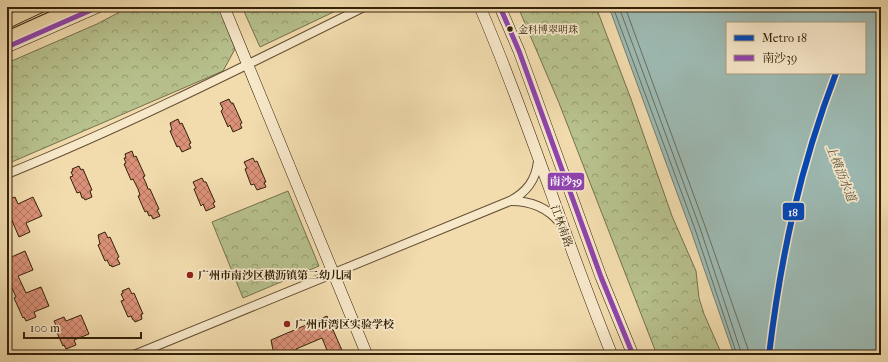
<svg xmlns="http://www.w3.org/2000/svg" width="888" height="362" viewBox="0 0 888 362" font-family="'IM FELL French Canon','Noto Serif SC',serif">
	<style>
		.park { fill: url(#park-crowns); stroke: #76714c }
		.water { fill: #9dbab3; stroke: #737d6f; fill-rule: evenodd }
		.lines { fill: none; stroke-linecap: round; stroke-linejoin: round }
		.shore { stroke: #686e5e; stroke-width: 1 }
		.building { fill: url(#building-cross-hatch); stroke: #34210a }
		.street-casing { stroke: #645033; stroke-width: 10 }
		.secondary-casing { stroke: #34210a; stroke-width: 12 }
		.primary-casing { stroke: #34210a; stroke-width: 14 }
		.street { stroke: #f7e8ca; stroke-width: 8 }
		.secondary { stroke: #f7e8ca; stroke-width: 11 }
		.primary { stroke: #f2dcae; stroke-width: 12 }
		.bus-1-casing { stroke: #f7e8ca; stroke-width: 8 }
		.bus-1 { stroke: #8e44ad; stroke-width: 5 }
		.metro-1-casing { stroke: #f7e8ca; stroke-width: 9 }
		.metro-1 { stroke: #0047ba; stroke-width: 6 }
		.bus-dot { fill: #34210a; stroke: #f7e8ca; stroke-width: 1.5 }
		.poi-dot { fill: #8f2418; stroke: #f7e8ca; stroke-width: 1.5 }
		.labels { text-anchor: middle; stroke-width: 3.5; stroke-linejoin: round; paint-order: stroke }
		.bus-label { font-size: 10px; fill: #34210a; stroke: #f7e8ca; text-anchor: start }
		.street-label { font-size: 11px; fill: #34210a; stroke: #f7e8ca }
		.poi-label { font-size: 11px; font-weight: bold; fill: #34210a; stroke: #f7e8ca; text-anchor: start }
		.water-label { font-size: 12px; font-style: italic; fill: #544f3d; stroke: #f7e8ca }
		.line-badge { stroke: #f7e8ca; stroke-width: 1.5 }
		.badge-label { font-size: 11px; text-anchor: middle; font-weight: bold; fill: #fff }
	</style>
	<defs>
		<pattern id="park-crowns" width="20" height="18" patternUnits="userSpaceOnUse"><rect width="20" height="18" fill="#b7c18d"/><path d="M2 6a3 3 0 1 1 6 0M12 15a3 3 0 1 1 6 0" fill="none" stroke="#969c71"/></pattern>
		<pattern id="building-cross-hatch" width="8" height="8" patternUnits="userSpaceOnUse"><rect width="8" height="8" fill="#db9179"/><path d="M0 0l8 8M0 8l8-8" fill="none" stroke="#b27661"/></pattern>
	</defs>
	<rect width="100%" height="100%" fill="#f2dcae"/>
	<filter id="stains"><feTurbulence type="fractalNoise" baseFrequency=".005" numOctaves="4"/><feColorMatrix values="0 0 0 0 .2 0 0 0 0 .09 0 0 0 0 .02 0 0 0 .5 -.17"/></filter>
	<radialGradient id="worn" r=".72"><stop offset=".6" stop-color="#630" stop-opacity="0"/><stop offset="1" stop-color="#630" stop-opacity=".3"/></radialGradient>
	<g class="park">
		<path d="M129,7H219L235,49L223,71L7,164V63L97,24Z"/>
		<path d="M242,7H344L260,47Z"/>
		<path d="M518,7H596L631,99L672,216L696,271L699,298L704,314L722,355H657L559,103Z"/>
		<path d="M288,191L319,266L243,298L212,222Z"/>
	</g>
	<path class="water" d="M609,7H881V355H734L691,231ZM727,23H865V73H727Z"/>
	<g class="lines">
		<g class="shore">
			<path d="M613,7L695,229L737,355"/>
			<path d="M619,7L700,228L742,355"/>
			<path d="M625,7L705,226L748,349V355"/>
		</g>
	</g>
	<g class="building">
		<path d="M229,99L231,103H233L242,123L240,124L242,128L233,132L230,125L228,127L221,111L223,109L220,103Z"/>
		<path d="M178,119L180,124L182,123L191,143L189,144L191,148L182,152L179,146L177,147L170,131L172,130L170,123Z"/>
		<path d="M132,151L134,157L136,156L145,176L143,177L146,183L148,189H150L159,209L157,210L160,216L153,219L151,215L149,216L147,211L145,212L138,196L140,195L138,189L133,179L131,180L124,164L126,163L124,158H126L125,154Z"/>
		<path d="M253,158L255,162L257,161L266,182H264L266,187L257,190L254,184L251,185L245,169L247,168L244,162Z"/>
		<path d="M79,166L81,170L83,169L92,190L90,191L92,197L85,200L84,198H82L80,192L77,193L70,177L73,176L71,172L73,171L72,169Z"/>
		<path d="M202,178L204,182H206L215,202L213,203L215,207L206,211L203,204L201,206L194,189L196,188L193,182Z"/>
		<path d="M15,197L18,204L33,197L42,216L26,223L30,232L19,237L7,209V200Z"/>
		<path d="M105,232L108,238L110,237L119,257L117,258L120,264L112,267L111,265L110,266L107,260L105,261L98,245L100,244L98,235Z"/>
		<path d="M25,251L33,270L18,276L26,293L41,287L49,306L34,312L36,317L26,321L24,317L23,318L14,298L16,297L9,281L7,282V259Z"/>
		<path d="M129,288L132,294L134,293L143,314H141L142,319L135,322L134,320H133L131,316L128,317L121,301L124,300L121,294L123,293L122,291Z"/>
		<path d="M81,315L89,334L74,340L76,345L66,349L64,345L63,346L54,326L56,325L54,321L64,317L66,321Z"/>
		<path d="M327,316L344,355H329L322,338L296,349L297,355H274L271,340Z"/>
	</g>
	<g class="lines">
		<defs>
			<g id="street">
				<path d="M7,174C128,125 247,65 364,7"/>
				<path d="M511,201C531,201 547,207 560,223"/>
				<path d="M134,355L510,201C527,192 536,180 538,161"/>
			</g>
			<g id="secondary">
				<path d="M224,7L367,355"/>
				<path d="M480,7C529,121 565,240 612,355"/>
				<path d="M500,7L519,51L601,277L633,355"/>
				<path d="M7,47L98,7"/>
			</g>
			<g id="primary">
				<path d="M7,22L39,7"/>
				<path d="M7,38L76,7"/>
			</g>
		</defs>
		<use href="#street" class="street-casing"/>
		<use href="#secondary" class="secondary-casing"/>
		<use href="#primary" class="primary-casing"/>
		<use href="#street" class="street"/>
		<use href="#secondary" class="secondary"/>
		<use href="#primary" class="primary"/>
		<defs>
			<g id="bus-1">
				<path d="M500,7L519,51L601,277L633,355"/>
				<path d="M7,47L98,7"/>
			</g>
		</defs>
		<use href="#bus-1" class="bus-1-casing"/>
		<use href="#bus-1" class="bus-1"/>
		<defs>
			<path id="metro-1" d="M769,355C781,255 800,167 836,73"/>
		</defs>
		<use href="#metro-1" class="metro-1-casing"/>
		<use href="#metro-1" class="metro-1"/>
	</g>
	<circle class="bus-dot" cx="510" cy="29" r="3.5"/>
	<g class="poi-dot">
		<circle cx="190" cy="275" r="4"/>
		<circle cx="287" cy="324" r="4"/>
	</g>
	<g class="labels">
		<g class="bus-label">
			<text x="518" y="33">金科博翠明珠</text>
		</g>
		<g class="street-label">
			<text transform="translate(562 226) rotate(70)" y="4">江林南路</text>
		</g>
		<g class="poi-label">
			<text x="198" y="279">广州市南沙区横沥镇第二幼儿园</text>
			<text x="295" y="328">广州市湾区实验学校</text>
		</g>
		<g class="water-label">
			<text transform="translate(841 173) rotate(68)" y="4">上横沥水道</text>
		</g>
	</g>
	<g class="line-badge">
		<rect x="547" y="172" width="38" height="19" rx="4" fill="#8e44ad"/>
		<rect x="782" y="202" width="23" height="19" rx="4" fill="#0047ba"/>
	</g>
	<g class="badge-label">
		<text x="566" y="185">南沙39</text>
		<text x="793" y="216">18</text>
	</g>
	<rect width="888" height="362" fill="none" stroke="#f2dcae" stroke-width="24"/>
	<rect x="8" y="8" width="872" height="346" fill="none" stroke="#34210a" stroke-width="2"/>
	<rect x="12" y="12" width="864" height="338" fill="none" stroke="#34210a"/>
	<rect x="726" y="22" width="140" height="52" fill="#f7e8ca" stroke="#a9987d"/>
	<rect x="734" y="35" width="20" height="6" fill="#0047ba" stroke="#a9987d"/>
	<text x="762" y="42" font-size="12" fill="#34210a">Metro 18</text>
	<rect x="734" y="55" width="20" height="6" fill="#8e44ad" stroke="#a9987d"/>
	<text x="762" y="62" font-size="12" fill="#34210a">南沙39</text>
	<path d="M24 332v6h117v-6" fill="none" stroke="#34210a" stroke-width="2"/>
	<text x="30" y="332" font-size="12" fill="#34210a" stroke="#f7e8ca" stroke-width="3" paint-order="stroke">100 m</text>
	<rect width="100%" height="100%" filter="url(#stains)"/>
	<rect width="100%" height="100%" fill="url(#worn)"/>
</svg>
